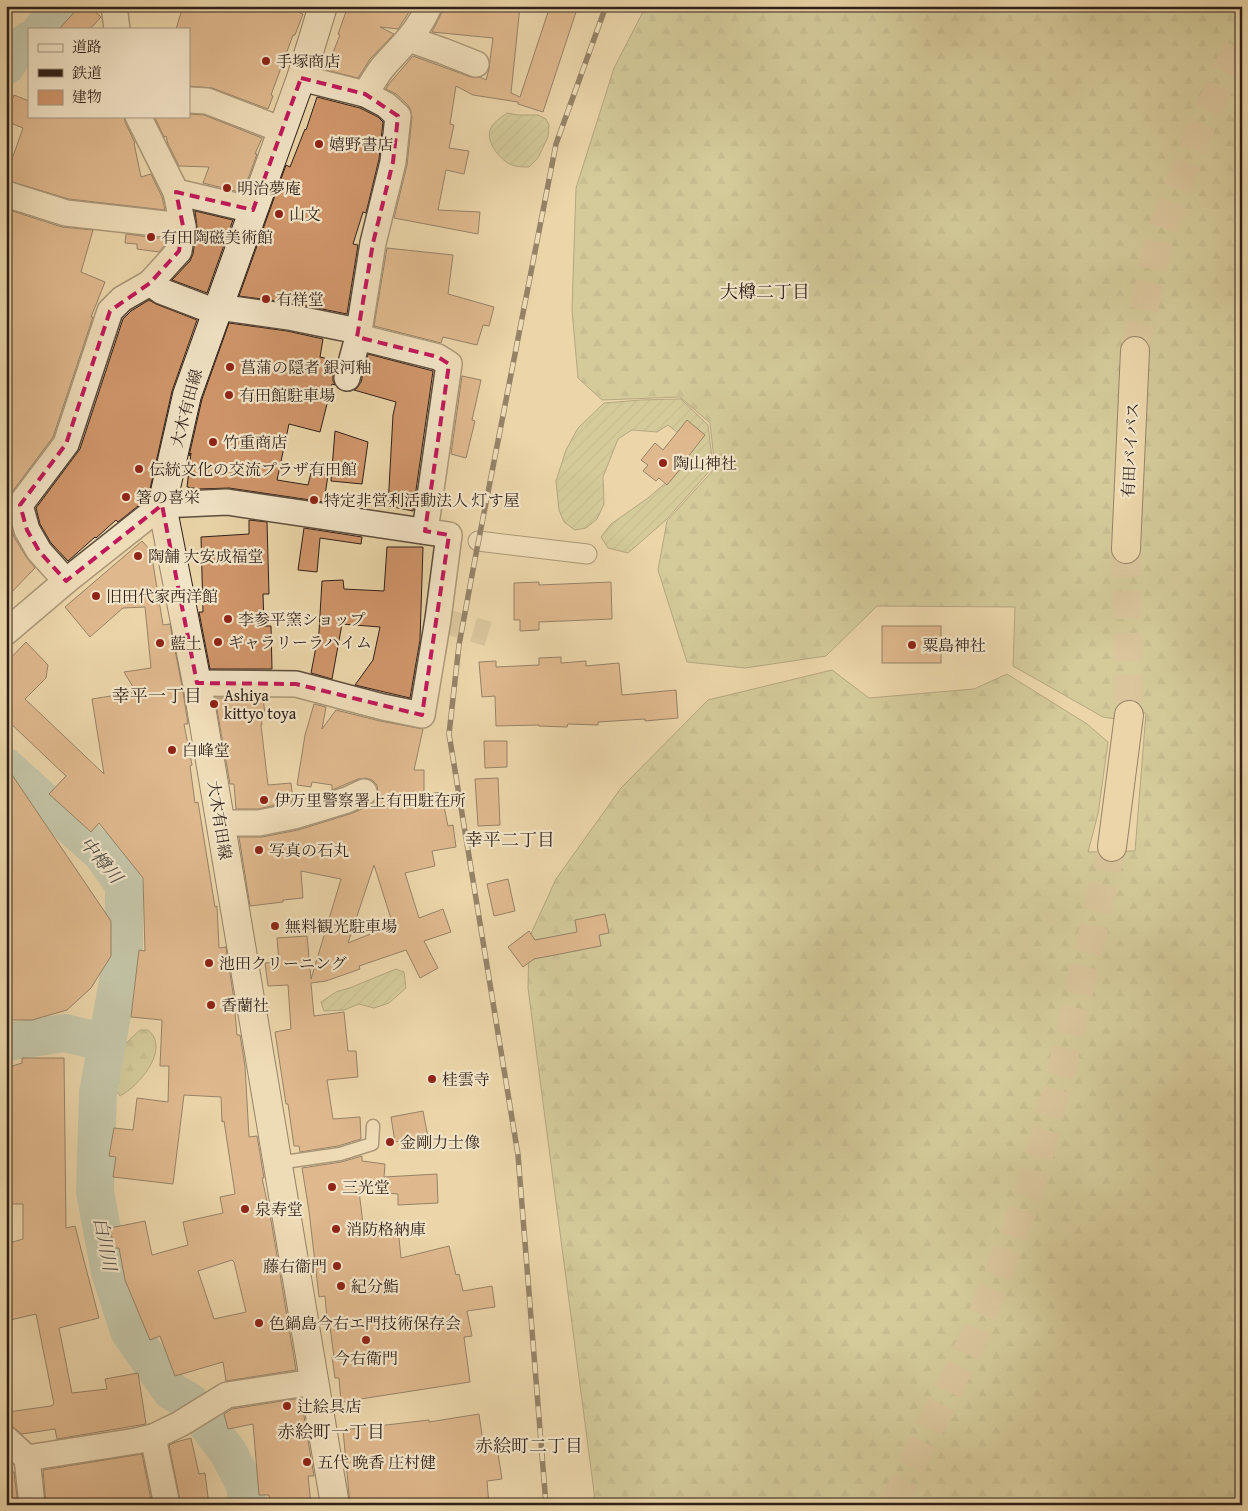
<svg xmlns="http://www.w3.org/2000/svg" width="1248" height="1511" viewBox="0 0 1248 1511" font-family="'Gentium Book Plus','Noto Serif JP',serif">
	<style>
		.forest { fill: url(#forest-firs); stroke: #736e50 }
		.garden { fill: url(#garden-furrows); stroke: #736e50 }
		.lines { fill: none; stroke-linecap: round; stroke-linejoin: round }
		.river { stroke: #99b8ad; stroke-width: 38 }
		.building { fill: #d0966a; stroke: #2e1f19; fill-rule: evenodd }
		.minor-tunnel { stroke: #c5b18c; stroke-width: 25; stroke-dasharray: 25 12; stroke-linecap: butt }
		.trunk-tunnel { stroke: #c5b18c; stroke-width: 28; stroke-dasharray: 28 14; stroke-linecap: butt }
		.service-casing { stroke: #5d4d3d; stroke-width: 15 }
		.pedestrian-casing { stroke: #5d4d3d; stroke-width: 21 }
		.minor-casing { stroke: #5d4d3d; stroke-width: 28 }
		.secondary-casing { stroke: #2e1f19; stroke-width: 30 }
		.trunk-casing { stroke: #2e1f19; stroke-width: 30 }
		.service { stroke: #f2e4c7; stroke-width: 12 }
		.pedestrian { stroke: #f2e4c7; stroke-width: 19 }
		.minor { stroke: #f2e4c7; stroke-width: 25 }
		.secondary { stroke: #f2e4c7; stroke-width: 28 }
		.trunk { stroke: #ebd6a9; stroke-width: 28 }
		.rail-casing { stroke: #2e1f19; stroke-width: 5.5 }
		.rail { stroke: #f2e4c7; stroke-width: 4; stroke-dasharray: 11; stroke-linecap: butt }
		.marked { fill: none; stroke: #c2185b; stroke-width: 4; stroke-dasharray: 10 6; stroke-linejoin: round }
		.poi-dot { fill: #8f2418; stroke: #f2e4c7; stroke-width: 2 }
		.labels { text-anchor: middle; stroke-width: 4.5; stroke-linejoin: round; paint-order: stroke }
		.poi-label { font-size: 16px; fill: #2e1f19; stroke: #f2e4c7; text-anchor: start }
		.street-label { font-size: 16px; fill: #2e1f19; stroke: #f2e4c7 }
		.neighbourhood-label { font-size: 18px; fill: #2e1f19; stroke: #f2e4c7 }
		.water-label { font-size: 18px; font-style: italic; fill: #4e4d45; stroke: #f2e4c7 }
	</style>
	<defs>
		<pattern id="forest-firs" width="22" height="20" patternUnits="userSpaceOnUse" patternTransform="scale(1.25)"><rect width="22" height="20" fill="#b8bd87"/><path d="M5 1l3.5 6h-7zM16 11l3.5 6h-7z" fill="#9ea274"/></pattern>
		<pattern id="garden-furrows" width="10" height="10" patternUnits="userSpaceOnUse" patternTransform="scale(1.25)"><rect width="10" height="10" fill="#b8bd87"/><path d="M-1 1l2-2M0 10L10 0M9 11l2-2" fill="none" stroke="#9ea274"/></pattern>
	</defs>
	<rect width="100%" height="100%" fill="#ebd6a9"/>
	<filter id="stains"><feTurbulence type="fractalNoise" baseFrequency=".004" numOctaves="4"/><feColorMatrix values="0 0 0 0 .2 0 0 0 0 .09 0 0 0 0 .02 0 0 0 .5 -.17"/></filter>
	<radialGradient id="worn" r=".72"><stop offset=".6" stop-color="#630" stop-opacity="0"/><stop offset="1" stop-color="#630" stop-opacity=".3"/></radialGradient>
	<g class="forest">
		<path d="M646,6H1242V1505H594V1492L528,988L529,938L556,879L621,788L708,700L832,670L869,698L974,689L1007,674L1087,724L1108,742L1098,814L1088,852L1135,851L1146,713H1120L1116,719L1103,717L1013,666L1015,607L877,606L826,656L745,668L687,662L658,570L667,521L715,468L710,423L680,397L602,400L578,378L572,310L576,188L614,68Z"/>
		<path d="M140,1030H148C171,1049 139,1086 120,1096L115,1088L123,1046Z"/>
	</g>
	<g class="garden">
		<path d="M507,113L518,115H538L546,119L549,125L548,137L538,158L529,167C524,167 517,167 512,165C501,161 486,143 490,130C492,123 502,117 507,113Z"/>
		<path d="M681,399L708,425L713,467L666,520L628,553L608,548L601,537L611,524L648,498L677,473L691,443L668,425L657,432L632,430L618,439L603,477L604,504L597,519L586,528L575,530L564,522L559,510L556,481L566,450L578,428L604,403L641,400Z"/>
		<path d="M396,969L404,972L406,988L389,1003L374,1008L359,1004L344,1010L324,1011L321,1002L336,992L352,987Z"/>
	</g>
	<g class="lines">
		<g class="river">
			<path d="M42,29L67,6"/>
			<path d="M6,66L16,51L29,40"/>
			<path d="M6,767L102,854L124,885V948L98,1093L95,1192L110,1272L129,1331L171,1391L190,1402L228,1452L245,1485L247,1505"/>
			<path d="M6,1042L65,1033L107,1043"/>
		</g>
	</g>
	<g class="building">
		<path d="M80,6H89L101,17L90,29H59Z"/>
		<path d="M183,6H283L303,14L295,35H293L271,95L273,96L268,109L212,88L189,86V29H176Z"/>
		<path d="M348,6H413L398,29L380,27L394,34L370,59L358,78L326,70L340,35L338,34Z"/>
		<path d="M443,6H520L511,93L520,97L550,6H578L543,112L518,104V102L473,95L456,86L450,124L454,125L449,148L469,151L464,174L446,170L438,210L480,212L478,234L394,218L407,165L412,117L411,111L408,105L396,94L386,89L388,85L413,56L471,77H480L486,80L489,69L490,60L493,38L432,32L442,12Z"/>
		<path d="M14,95L29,101V116H124L125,122L135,143H134L141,177L151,174L162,197L165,210L69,199L6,180V160L11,162L23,128L6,121V115Z"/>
		<path d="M317,97L360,108L378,117L383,122L379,159L366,213L363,212L353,244L358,245L347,314L292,303L239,296L286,165L290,167L305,129L306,130Z"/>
		<path d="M189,114L204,115L262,138L255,154H257L243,193L203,183L209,167L179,166L168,144L166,136L164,137L154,116H189Z"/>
		<path d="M6,209L62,227L93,230L81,272L105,282L91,317H93L53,437L9,496L6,501Z"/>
		<path d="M195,211L233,220L207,293L172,280L190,261L193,254L197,227Z"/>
		<path d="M126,234L166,239L165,245L159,252L137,249V244L125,243Z"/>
		<path d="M387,248L453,255L448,294L494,307L489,326L483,325L477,345L443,337L441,343L374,326Z"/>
		<path d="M149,300L156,304L197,320L172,391L148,498L118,522L116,520L96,538L95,537L68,561L51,543L40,524L36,508L80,449L123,319L131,311Z"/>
		<path d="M229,323L287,331L323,339L320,357L337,361L333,375V381L335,385L332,384L320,432L289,424L277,480L308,485L311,473L328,475L324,502L229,488L199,489L187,487L191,453L189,456L202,399Z"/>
		<path d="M368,354L433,371L413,511L388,506L393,415L396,402L354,390L357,388L361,382Z"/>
		<path d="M462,376L481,380L472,420L475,421L466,458L451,454Z"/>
		<path d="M687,420L705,435L681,466L682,467L667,485L659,478L656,481L643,471L648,465L641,460L655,443L663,450Z"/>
		<path d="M335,431L368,442L362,484L331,481Z"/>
		<path d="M6,509L14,537L27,558L35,568L6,598Z"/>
		<path d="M249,520L267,522L269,594H263L264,626H271L272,669H210L199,612H203L201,537L249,534Z"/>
		<path d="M304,528L362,537L361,544L320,538L317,572L298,570Z"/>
		<path d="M142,541L151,551L163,625L170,624L182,686L188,724H184L192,765L190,766L195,803L198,802L215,907L217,906L219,948L226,947L234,1000L237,1035H240L245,1066L249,1137L257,1136L264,1178H262L271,1220L296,1370L226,1381L223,1362L175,1376L160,1336L150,1340L125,1280L119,1248H114L110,1228L145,1221L152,1255L188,1245L183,1222L223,1213L220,1197L235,1194L224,1121L222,1122L221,1097L184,1095L173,1184L113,1177L116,1157L109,1156L114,1128L133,1130L137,1098L168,1102L169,1066H160L162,1020L131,1017L139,950L145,951L143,878L99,823L91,832L49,794L66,776L6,719V663L26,642L48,665L46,678L25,699L104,774L92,699L136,692L124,672L151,668L145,607L123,608L90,637L65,607ZM232,1260L234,1262L246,1312L214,1319L198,1271Z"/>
		<path d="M387,547H423L420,640L410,698L355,685L373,660L380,627L342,624L332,679L311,673L316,647L318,648L322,581L343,580L344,589L384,591Z"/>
		<path d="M539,582V585L611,582L612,619L539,622V630L520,631V620H514V583Z"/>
		<rect x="882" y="626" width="59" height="37"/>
		<path d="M561,657V663L586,661V666L619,663L622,695L676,690L678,718L645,721V719L598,722V725L568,724L567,727L539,726V725L496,726L495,696L482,697L479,662L496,661V667L539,665V658Z"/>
		<path d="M215,698H263L265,714H261L262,725H261L268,785L291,783L293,801L258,809H236L234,784H230Z"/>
		<path d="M314,704L326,707L322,729L336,710L380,721L423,729L414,770H424V795L441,792L448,826L453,825L456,847L432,851L435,866L405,873L419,918L443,909L451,932L424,941L438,968L420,978L406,950L359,966L360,969L326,981L311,983L314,1016L344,1012L348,1051H356L358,1077L327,1080L333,1119L360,1117L361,1139L338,1146L300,1152L299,1146H294L288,1104H286L275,1032L291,1029L288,985L268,986L265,963L279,962L277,938L307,936L311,979L341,879L301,871L303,898L283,900V902L250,906L239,837H262L298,830L353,813L370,805L376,800L378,793L377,785L372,780L366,778L358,779L332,790V785L312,782L311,787L297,785L305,735ZM374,865L393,925L348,943Z"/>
		<path d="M484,741H507V767L485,768Z"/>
		<path d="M6,766L111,921V956L91,988L67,1010L32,1020H6Z"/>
		<path d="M498,778L500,825L478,826L475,779Z"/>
		<path d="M508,879L515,911L494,916L487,884Z"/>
		<path d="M605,914L609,933L599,935L601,946L534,959L523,967L508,947L529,931L535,940L577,932L575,920Z"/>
		<path d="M22,1058H64L66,1228L75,1226L99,1318L59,1328L72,1393L107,1389L105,1379L138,1373L146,1424L57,1439L55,1429L22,1434L10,1425L8,1412L51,1406L54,1404L36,1314L6,1321V1244L23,1239V1204H6V1068L22,1063Z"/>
		<path d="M423,1111L428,1137L395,1142L391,1117Z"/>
		<path d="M362,1156V1161L385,1164L384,1177L437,1174L438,1203L398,1205V1194L359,1191L364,1232L398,1228L401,1258L449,1246L456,1275L459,1274L463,1291L492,1286L495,1307L467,1311L472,1336L464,1337L470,1382L341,1402L339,1378H335L332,1357H334L329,1319H327L325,1296L319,1297L309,1211L302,1168L341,1162Z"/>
		<path d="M301,1398L314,1476H308L311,1505H270L269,1495H259L253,1424L228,1429L224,1414L232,1409Z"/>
		<path d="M479,1414L484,1449L497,1447L502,1479L487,1481L489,1505H350L343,1430L429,1420V1422Z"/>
		<path d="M191,1438L199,1474L205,1473L209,1505H181L169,1445L176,1442Z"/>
		<path d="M142,1454L152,1505H46L43,1470Z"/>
		<path d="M14,1472L18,1505H6V1473Z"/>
	</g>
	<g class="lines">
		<path class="minor-tunnel" d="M438,619L488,634"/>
		<g class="trunk-tunnel">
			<path d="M1135,351L1160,236L1201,127L1242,36"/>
			<path d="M1126,549L1129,715"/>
			<path d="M893,1505L972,1341L1028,1197L1058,1085L1112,847"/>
		</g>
		<defs>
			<path id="service" d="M277,1163L340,1154L372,1144L373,1126"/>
			<path id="pedestrian" d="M478,541L587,554"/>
			<g id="minor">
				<path d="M114,6L117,29"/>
				<path d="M409,39L443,51L476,64"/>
				<path d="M301,78L365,94L386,105L398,116L393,162L373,243L358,337L347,378"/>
				<path d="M365,94C371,85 376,76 382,68C401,46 417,34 429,6"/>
				<path d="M189,100L207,101L282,130"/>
				<path d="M176,192L253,210"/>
				<path d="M6,194L66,213L183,226"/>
				<path d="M150,283L161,291L216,312"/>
				<path d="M218,307L289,317L358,331"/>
				<path d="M358,337L438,357L449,364L425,531"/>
				<path d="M66,581L39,551L27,530L20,505L66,444L110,311L122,299L150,283L179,251L183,226L176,192L138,116"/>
				<path d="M6,632L66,581L162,505L227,502L449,535L438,619L422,715L383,707L296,684L197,683"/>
				<path d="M221,823H259L294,816L347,800L364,792"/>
				<path d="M153,1437L167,1505"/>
				<path d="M6,1439L27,1458L136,1441L153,1437L180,1424L227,1395L314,1382"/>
				<path d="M27,1458L32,1505"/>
			</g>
			<path id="secondary" d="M323,6L301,78L187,395L162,505L197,683L335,1505"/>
			<g id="trunk">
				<path d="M1126,549L1135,351"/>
				<path d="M1112,847L1129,715"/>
			</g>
		</defs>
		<use href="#service" class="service-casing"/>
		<use href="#pedestrian" class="pedestrian-casing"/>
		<use href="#minor" class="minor-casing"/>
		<use href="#secondary" class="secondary-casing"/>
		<use href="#trunk" class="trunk-casing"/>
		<use href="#service" class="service"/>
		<use href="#pedestrian" class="pedestrian"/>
		<use href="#minor" class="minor"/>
		<use href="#secondary" class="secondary"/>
		<use href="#trunk" class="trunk"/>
		<defs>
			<path id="rail" d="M546,1505L518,1155L449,734L459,645L475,559L556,144L606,6"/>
		</defs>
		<use href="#rail" class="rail-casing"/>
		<use href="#rail" class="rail"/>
	</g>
	<path d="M0 0H1248V1511H0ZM301,78L365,94L398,116L393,162L373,243L357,337L438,357L449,364L425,531L449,535L422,715L296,684L197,683L162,505L66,581L39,551L27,530L20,505L66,444L110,311L150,283L179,251L183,226L176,192L253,210Z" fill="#ebd6a9" fill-opacity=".55" fill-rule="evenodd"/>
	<path class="marked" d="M301,78L365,94L398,116L393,162L373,243L357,337L438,357L449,364L425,531L449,535L422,715L296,684L197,683L162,505L66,581L39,551L27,530L20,505L66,444L110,311L150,283L179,251L183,226L176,192L253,210Z"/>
	<g class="poi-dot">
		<circle cx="266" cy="61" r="5"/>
		<circle cx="319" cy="144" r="5"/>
		<circle cx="227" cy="188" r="5"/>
		<circle cx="279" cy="214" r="5"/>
		<circle cx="151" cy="237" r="5"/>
		<circle cx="266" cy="299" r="5"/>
		<circle cx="230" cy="367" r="5"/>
		<circle cx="229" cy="395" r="5"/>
		<circle cx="213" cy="442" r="5"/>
		<circle cx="663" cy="463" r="5"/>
		<circle cx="139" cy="469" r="5"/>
		<circle cx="126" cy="497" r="5"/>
		<circle cx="314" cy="500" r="5"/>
		<circle cx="138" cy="556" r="5"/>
		<circle cx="96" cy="596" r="5"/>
		<circle cx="228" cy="619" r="5"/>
		<circle cx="218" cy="642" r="5"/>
		<circle cx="160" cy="643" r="5"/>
		<circle cx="912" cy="645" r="5"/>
		<circle cx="214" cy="704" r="5"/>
		<circle cx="172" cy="750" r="5"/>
		<circle cx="264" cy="800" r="5"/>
		<circle cx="259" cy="850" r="5"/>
		<circle cx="275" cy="926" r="5"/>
		<circle cx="209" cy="963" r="5"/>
		<circle cx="211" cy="1005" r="5"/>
		<circle cx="432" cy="1079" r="5"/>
		<circle cx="390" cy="1142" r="5"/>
		<circle cx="332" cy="1187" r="5"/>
		<circle cx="245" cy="1209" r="5"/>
		<circle cx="336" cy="1229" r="5"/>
		<circle cx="337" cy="1266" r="5"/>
		<circle cx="341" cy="1286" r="5"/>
		<circle cx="259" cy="1323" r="5"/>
		<circle cx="366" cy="1340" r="5"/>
		<circle cx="287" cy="1406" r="5"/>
		<circle cx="307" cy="1462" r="5"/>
	</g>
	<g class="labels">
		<g class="poi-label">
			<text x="276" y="67">手塚商店</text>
			<text x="329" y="150">嬉野書店</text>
			<text x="237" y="194">明治夢庵</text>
			<text x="289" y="220">山文</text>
			<text x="161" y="243">有田陶磁美術館</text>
			<text x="276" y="305">有祥堂</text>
			<text x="240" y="373">菖蒲の隠者 銀河釉</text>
			<text x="239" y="401">有田館駐車場</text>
			<text x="223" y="448">竹重商店</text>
			<text x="673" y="469">陶山神社</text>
			<text x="149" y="475">伝統文化の交流プラザ有田館</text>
			<text x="136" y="503">箸の喜栄</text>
			<text x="324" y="506">特定非営利活動法人 灯す屋</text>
			<text x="148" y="562">陶舗 大安成福堂</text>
			<text x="106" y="602">旧田代家西洋館</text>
			<text x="238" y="625">李参平窯ショップ</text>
			<text x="228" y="648">ギャラリーラハイム</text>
			<text x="170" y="649">藍土</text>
			<text x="922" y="651">粟島神社</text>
			<text x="224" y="701">Ashiya<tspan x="224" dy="18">kittyo toya</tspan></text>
			<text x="182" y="756">白峰堂</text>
			<text x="274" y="806">伊万里警察署上有田駐在所</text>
			<text x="269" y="856">写真の石丸</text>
			<text x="285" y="932">無料観光駐車場</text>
			<text x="219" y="969">池田クリーニング</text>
			<text x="221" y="1011">香蘭社</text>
			<text x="442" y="1085">桂雲寺</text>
			<text x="400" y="1148">金剛力士像</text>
			<text x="342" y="1193">三光堂</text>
			<text x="255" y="1215">泉寿堂</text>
			<text x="346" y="1235">消防格納庫</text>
			<text x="327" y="1272" text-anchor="end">藤右衞門</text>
			<text x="351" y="1292">紀分鮨</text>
			<text x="269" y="1329">色鍋島今右エ門技術保存会</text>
			<text x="366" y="1364" text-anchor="middle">今右衛門</text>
			<text x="297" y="1412">辻絵具店</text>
			<text x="317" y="1468">五代 晩香 庄村健</text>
		</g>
		<g class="street-label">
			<text transform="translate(186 408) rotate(-75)" y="6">大木有田線</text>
			<text transform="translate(1130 450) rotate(-87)" y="6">有田バイパス</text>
			<text transform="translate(220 820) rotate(81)" y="6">大木有田線</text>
		</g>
		<g class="neighbourhood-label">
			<text x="765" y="298">大樽二丁目</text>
			<text x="157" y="702">幸平一丁目</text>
			<text x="510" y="846">幸平二丁目</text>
			<text x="331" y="1438">赤絵町一丁目</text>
			<text x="529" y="1452">赤絵町二丁目</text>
		</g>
		<g class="water-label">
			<text transform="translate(101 860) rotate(50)" y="6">中樽川</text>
			<text transform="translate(105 1244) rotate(79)" y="6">白川川</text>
		</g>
	</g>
	<rect width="1248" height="1511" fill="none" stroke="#ebd6a9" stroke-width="25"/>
	<rect x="8" y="8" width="1233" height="1496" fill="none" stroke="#2e1f19" stroke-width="2.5"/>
	<rect x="12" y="12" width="1223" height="1486" fill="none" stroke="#2e1f19"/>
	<rect x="28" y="28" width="162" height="90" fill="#f2e4c7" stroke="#a49581"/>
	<rect x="38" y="44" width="25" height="8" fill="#f2e4c7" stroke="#a49581"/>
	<text x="72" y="52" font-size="15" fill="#2e1f19">道路</text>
	<rect x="38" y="69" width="25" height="8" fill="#2e1f19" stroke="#a49581"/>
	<text x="72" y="78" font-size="15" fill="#2e1f19">鉄道</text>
	<rect x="38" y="90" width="25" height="15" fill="#d0966a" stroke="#a49581"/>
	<text x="72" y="102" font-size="15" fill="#2e1f19">建物</text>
	<rect width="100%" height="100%" filter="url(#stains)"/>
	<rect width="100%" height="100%" fill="url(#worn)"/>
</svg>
